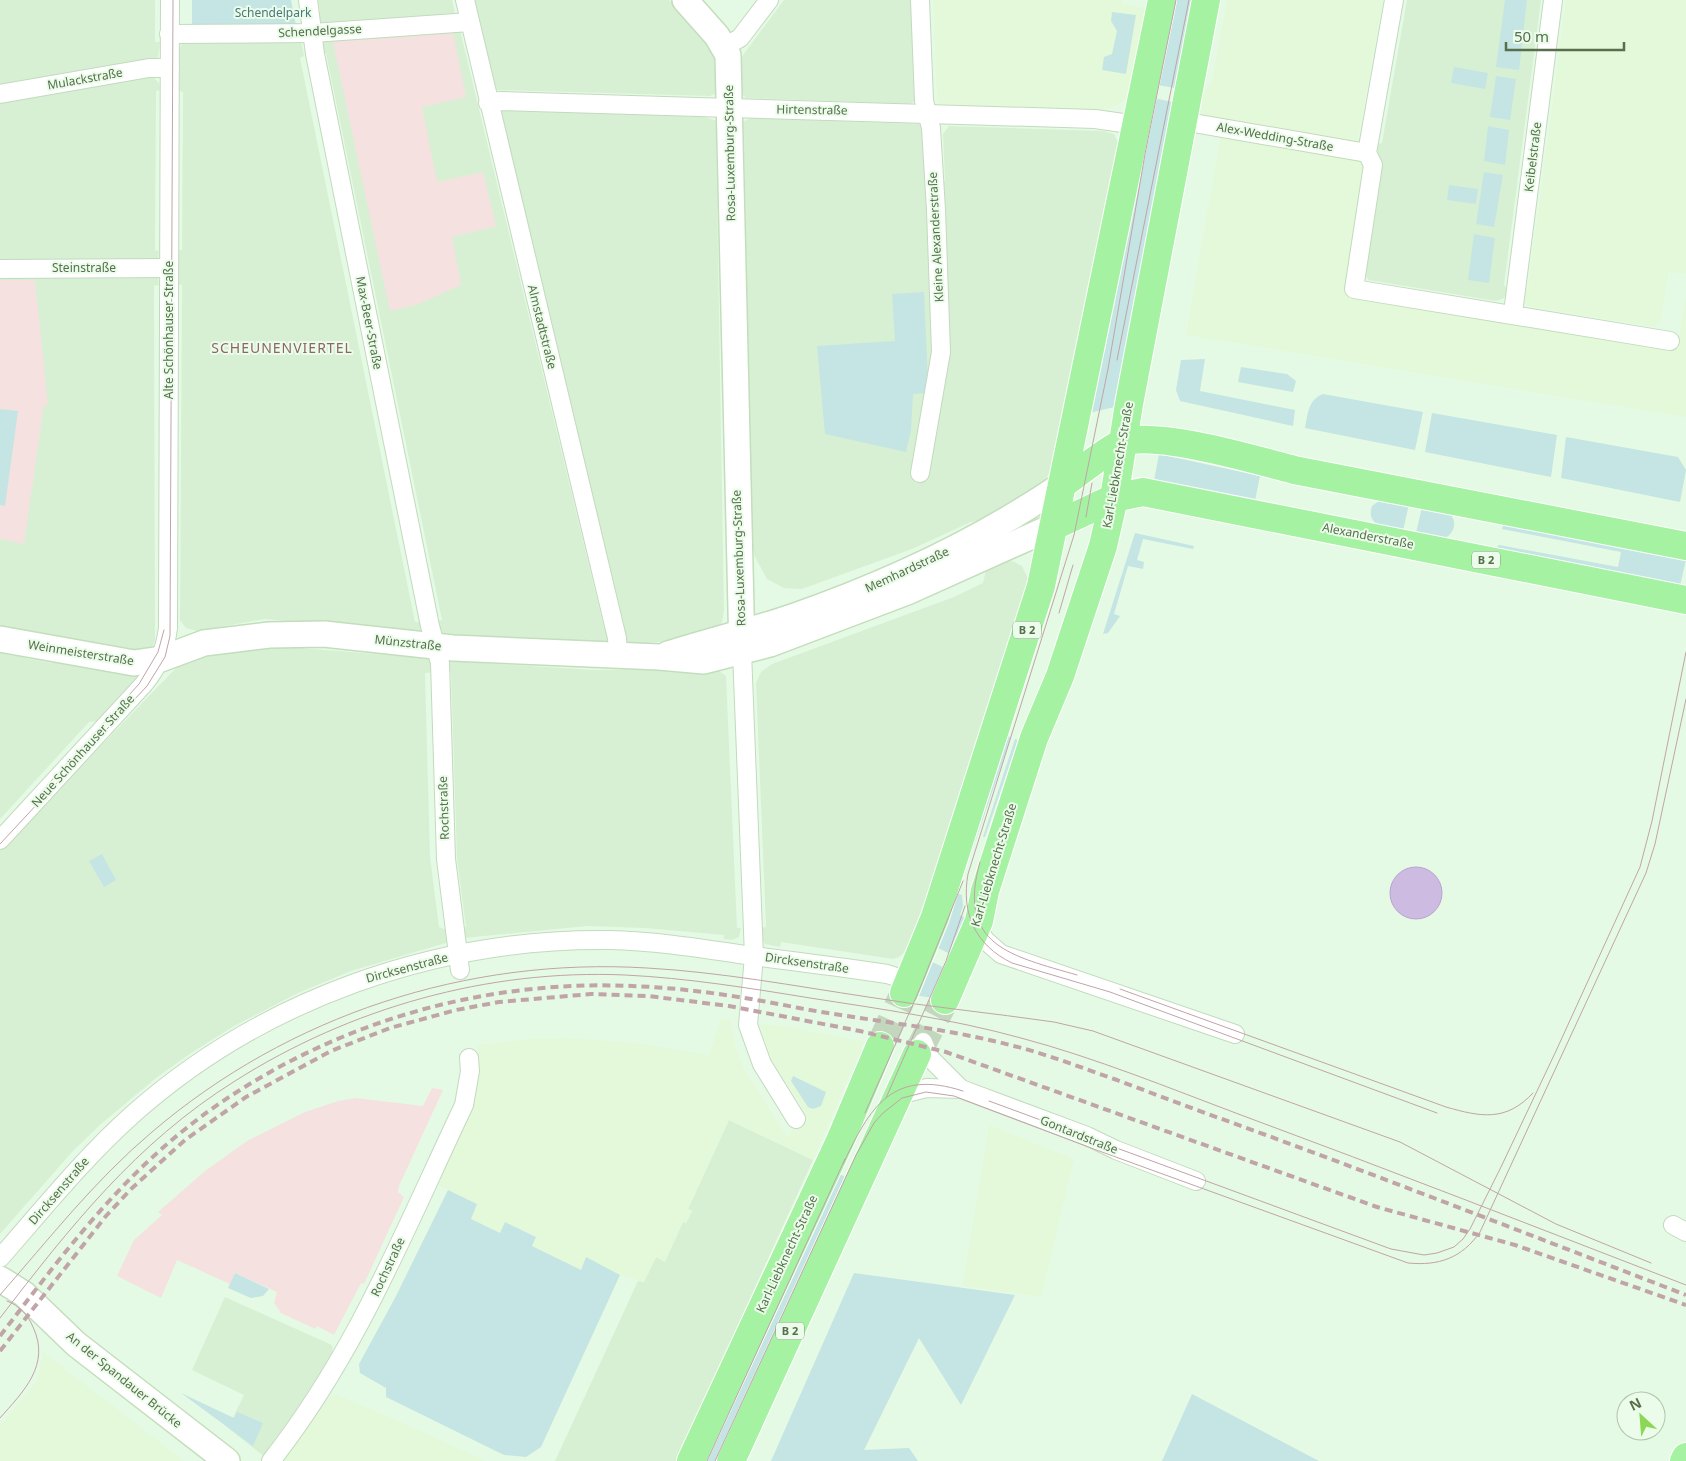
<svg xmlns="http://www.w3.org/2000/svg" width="1686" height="1461" viewBox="0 0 1686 1461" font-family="'Noto Sans',sans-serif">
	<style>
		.residential { fill: #d7f0d3 }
		.commercial { fill: #e4f9d9 }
		.education { fill: #f6e1e1 }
		.green { fill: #c4e5e3 }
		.water { fill: #cebbe1; stroke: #baa2d1 }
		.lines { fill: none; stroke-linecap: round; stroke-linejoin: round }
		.primary-tunnel { stroke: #c2d7be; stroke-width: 28; stroke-dasharray: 28 14; stroke-linecap: butt }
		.street-casing { stroke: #c3dabe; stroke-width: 20 }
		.secondary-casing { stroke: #c3debc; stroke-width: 28 }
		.primary-casing { stroke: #fff; stroke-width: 30 }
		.street { stroke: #fff; stroke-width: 18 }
		.secondary { stroke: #fff; stroke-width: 25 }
		.primary { stroke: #a5f2a3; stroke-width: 28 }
		.tram { stroke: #c1a4a8; stroke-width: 1 }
		.rail { stroke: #c1a4a8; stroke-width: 4; stroke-dasharray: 8 5; stroke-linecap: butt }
		.labels { text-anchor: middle; stroke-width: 4; stroke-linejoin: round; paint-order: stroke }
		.shield { fill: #ebfdea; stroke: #839a7b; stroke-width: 1 }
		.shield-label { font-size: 11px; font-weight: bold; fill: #576f4c }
		.park-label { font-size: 12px; fill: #49777a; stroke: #ebfdea }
		.street-label { font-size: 12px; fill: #576f4c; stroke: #ebfdea }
		.neighbourhood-label { font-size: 14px; letter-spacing: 1px; fill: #8c6565; stroke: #ebfdea }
	</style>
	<rect width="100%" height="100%" fill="#e5fae4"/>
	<g class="residential">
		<path d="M0,0H155V42H160L158,57L149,62L0,84Z"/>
		<path d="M318,0H452L455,13L454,16L320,25L316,12L320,11Z"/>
		<path d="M473,0H669L717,53V93L710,96L496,90L494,88Z"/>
		<path d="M784,0H912L915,99L914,102L909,104L746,98L740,92V59Z"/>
		<path d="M1407,0H1541L1504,285L1508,290L1504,298L1496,301L1369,280L1364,274L1361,258L1379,156L1376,144L1382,143Z"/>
		<path d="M460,30L604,628L609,631L608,643L597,645L596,641L460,636L447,639L440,633L437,621L442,620L326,53H322V42L324,40Z"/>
		<path d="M183,41H300L302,45L304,56L300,58L415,622H420L421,633L265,619L197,631L186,628L180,620L182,285L178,284V250H182L183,92L179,91V50Z"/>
		<path d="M152,76L159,83L160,90L156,91L155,250L159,251L158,260L0,262V100Z"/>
		<path d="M502,110L704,117L718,121L720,132H716L724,611L722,622L717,628L684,640L631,644L625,640L621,628L624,624L499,113Z"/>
		<path d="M750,118L919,124L922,125L927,181H945L943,134L949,126L1103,131L1114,134L1120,146L1051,470L1045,480L1035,491L988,519L971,522L912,549L802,589L784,588L767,579L754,555L752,542L744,133H740L743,122Z"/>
		<path d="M0,274L157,275L158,278L159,285L154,286L155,640L152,650L145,655L92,643L0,626Z"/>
		<path d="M1012,561L1022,566L1028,578L1023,597L924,903L907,950L899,957L893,959L781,942L780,947L765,944L762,938L761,928L766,927L756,683L761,672L772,664L954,597L983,583L986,570L1004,562Z"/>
		<path d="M264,647H289L412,657L413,654L430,657L435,672L425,673L430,857L439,927L450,931L449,942L351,971L298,993L234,1026L191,1053L156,1078L101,1124L72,1152L0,1234V850L177,667L199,658Z"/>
		<path d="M16,652L25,654V658L52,663L53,659L140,677L99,721L89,722L0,819V653L15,656Z"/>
		<path d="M462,658L463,662L596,670L715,668L726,676L737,928H741L739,937L732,940L724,939V935L645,928L588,926L464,938L462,928L466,927L457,859L451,672L446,671L450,660Z"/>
		<path d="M729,1120L813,1160L676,1461H555L638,1281L644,1282L656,1257L665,1261L683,1222L686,1223L692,1211L688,1209Z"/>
		<path d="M225,1297L332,1345L333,1356L303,1403L265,1457L228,1428L244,1395L192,1370Z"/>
	</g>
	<g class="commercial">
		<path d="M933,0H1122L1121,4L1145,8L1146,10L1128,97L1121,103L1108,109L939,104L937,99Z"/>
		<path d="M1227,0H1383L1358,138L1362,141L1361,147L1212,122L1200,112L1204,90L1211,86Z"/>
		<path d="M1566,0H1686V274L1669,272L1660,322L1654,327L1528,306L1522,299V292L1528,288Z"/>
		<path d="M1221,133L1366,161L1347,291L1678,342L1686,295V417L1186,335Z"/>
		<path d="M721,1019L730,1020L735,1046L744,1069L788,1138L802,1107L772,1061L760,1024L783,1026L864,1042L813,1160L729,1120L688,1209L692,1211L686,1223L683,1222L665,1262L656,1257L644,1282L620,1275L587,1258L581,1270L531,1246L536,1236L505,1222L500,1233L470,1219L477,1204L434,1183L478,1066V1045L528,1039L569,1038L637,1043L709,1055Z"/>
		<path d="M989,1125L1074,1159L1041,1297L962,1286Z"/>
		<path d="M43,1352L184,1461H0V1426L37,1381Z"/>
		<path d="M335,1394L392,1418L486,1461H279L325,1398Z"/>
	</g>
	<g class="education">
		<path d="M453,33L466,97L422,107L437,182L483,172L496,226L452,237L461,285L418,304L390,311L333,42Z"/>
		<path d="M0,280H35L48,406L44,404L24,544L0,539Z"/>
		<path d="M432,1088L443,1090L399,1186L398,1192L404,1197L364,1284L361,1283L334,1335L317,1326L315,1329L281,1313L274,1303L277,1292L235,1273L230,1284L177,1260L161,1298L117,1276L134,1240L162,1215L158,1212L205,1171L247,1141L305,1112L338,1101L356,1098L423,1106Z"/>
	</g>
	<g class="green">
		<path d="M192,0H291L296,25L192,27Z"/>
		<path d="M1173,0H1193L1175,88L1157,85Z"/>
		<path d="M1505,0H1527L1519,70L1496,67Z"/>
		<path d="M1112,12L1136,15L1126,74L1102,70L1104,57L1112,54L1117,31L1111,21Z"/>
		<path d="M1454,67L1488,73L1485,89L1451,83Z"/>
		<path d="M1496,76L1516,79L1510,120L1490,117Z"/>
		<path d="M1153,98L1173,102L1132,317L1119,406L1089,413Z"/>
		<path d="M1488,126L1509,130L1505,165L1484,161Z"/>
		<path d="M1484,172L1503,175L1494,227L1476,224Z"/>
		<path d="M1449,185L1478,189L1476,204L1447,200Z"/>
		<path d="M1474,234L1495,238L1489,283L1468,280Z"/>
		<path d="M924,292L928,382L926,393L913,394L911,430L906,452L825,434L817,346L895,341L892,294Z"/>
		<path d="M1205,359L1200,391L1295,410L1293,426L1180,401L1176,390L1181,360Z"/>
		<path d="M1241,367L1287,374L1296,381L1293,392L1238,382Z"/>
		<path d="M1323,394L1423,412L1415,450L1305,428C1308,413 1308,400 1323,394Z"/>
		<path d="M0,409L18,411L5,506L0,505Z"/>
		<path d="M1432,413L1557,435L1551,477L1425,452Z"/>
		<path d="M1566,437L1678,457L1686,470L1680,502L1561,478Z"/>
		<path d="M1159,454L1260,476L1255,501L1154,481Z"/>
		<path d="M1383,498L1409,504L1403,531C1389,528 1365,527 1372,506Z"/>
		<path d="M1422,507C1429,508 1440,508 1446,512C1459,518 1455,533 1445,538L1416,533Z"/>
		<path d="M1504,522L1686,559L1680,586L1495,549L1499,545L1618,567L1621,552L1502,529Z"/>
		<path d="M1135,533L1194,546L1193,549L1143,539L1137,560L1144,562L1143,569L1128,566L1114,614L1120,616L1108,633L1103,634Z"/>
		<path d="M1007,736L1011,737L970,857L964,855L982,811H984L985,807L983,806Z"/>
		<path d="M1015,739L1018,740L985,837H983Z"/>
		<path d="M102,854L116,880L104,887L89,861Z"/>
		<path d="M952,892L962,895L963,906L960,915L966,918L954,956L934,946Z"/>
		<path d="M928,960L947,969L934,998L913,995Z"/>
		<path d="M793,1076L826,1092L821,1106L813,1109L808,1107L791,1081Z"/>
		<path d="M833,1171L852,1180L724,1461H700Z"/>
		<path d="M448,1190L477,1204L471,1219L500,1233L505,1222L536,1237L532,1246L581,1270L586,1257L620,1275L541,1447L526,1457L504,1455L386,1397V1388L360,1373L359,1364L395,1298Z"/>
		<path d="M235,1273L269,1289L263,1296L251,1298L228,1288Z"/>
		<path d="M854,1273L1015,1295L961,1405L919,1338L864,1450L909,1448L918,1461H771Z"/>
		<path d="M181,1393L234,1418L237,1412L263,1423L253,1446Z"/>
		<path d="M1192,1394L1319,1461H1162Z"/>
	</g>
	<circle class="water" cx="1416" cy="893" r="26"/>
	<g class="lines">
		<g class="primary-tunnel">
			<path d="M880,1046L904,993"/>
			<path d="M917,1054L945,1000"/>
		</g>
		<defs>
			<g id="street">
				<path d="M308,0L315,54L430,626L440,663L446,859L460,970"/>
				<path d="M465,0L617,638L618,655"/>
				<path d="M1394,0L1367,153L1373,165L1354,289L1670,341"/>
				<path d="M169,34L313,33L470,22"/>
				<path d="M724,47L740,38L769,0"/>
				<path d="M0,94L149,68H170"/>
				<path d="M488,103L500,101L1095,119L1137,125"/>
				<path d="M1182,121L1367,153"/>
				<path d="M0,269L169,268"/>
				<path d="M1513,313L1553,0"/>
				<path d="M920,473L941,352L936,210L931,128L924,101L920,0"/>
				<path d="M742,652L754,956L748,1025L762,1064L796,1119"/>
				<path d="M0,840L143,685C158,667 165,651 168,628L170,0"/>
				<path d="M977,926L985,940L1001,954L1235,1034"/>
				<path d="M923,1042L929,1057L961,1089"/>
				<path d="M898,1095L927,1088L961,1089L1087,1136L1116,1150L1196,1181"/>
				<path d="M1673,1225L1686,1232"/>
				<path d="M0,1258C43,1209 84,1158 132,1115C262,999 436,938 609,940C658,941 705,949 753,956C798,962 842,967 887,974L909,981"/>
				<path d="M271,1461C357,1352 405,1229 464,1105L470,1071L469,1058"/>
			</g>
			<g id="secondary">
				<path d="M685,0L717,36L728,55L742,652"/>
				<path d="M0,639L134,663L161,659L204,643L269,635L324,634L453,648L659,657L704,661L770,644L907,592L1054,526"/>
				<path d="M668,654C709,641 751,631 792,617C887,584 980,541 1063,484"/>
				<path d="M0,1279L24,1294L76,1344L227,1461"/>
			</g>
			<g id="primary">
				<path d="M1063,484C1082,471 1102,453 1122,443C1152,429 1260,461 1294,470L1686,546"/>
				<path d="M1054,526L1114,498L1143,492L1686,600"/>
				<path d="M904,993L935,917L1041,586L1162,0"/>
				<path d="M945,1000L979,921L985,891L1034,738L1060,676L1103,546L1114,498L1129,404L1206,0"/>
				<path d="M691,1461L840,1141L880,1046"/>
				<path d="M731,1461L917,1054"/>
				<path d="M1684,1461L1686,1457"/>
			</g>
		</defs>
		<use href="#street" class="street-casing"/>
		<use href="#secondary" class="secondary-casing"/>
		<use href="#primary" class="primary-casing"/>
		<use href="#street" class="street"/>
		<use href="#secondary" class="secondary"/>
		<use href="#primary" class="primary"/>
		<g class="tram">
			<path d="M1176,0L1145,154L1108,369L1074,535L968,874C961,913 975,945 1012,963L1110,992L1437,1113"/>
			<path d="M1117,360L1189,0"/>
			<path d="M1086,517L1092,483"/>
			<path d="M1059,613L1073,565"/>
			<path d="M42,791L139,684L158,652L164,630"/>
			<path d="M0,844L147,686L165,657L170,636L173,0"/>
			<path d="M980,862C956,946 1012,956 1077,975"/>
			<path d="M1120,989L1446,1107C1481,1117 1506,1122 1533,1093"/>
			<path d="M886,1098L946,961L965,906"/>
			<path d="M989,1101L1391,1249L1424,1255L1437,1253L1454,1247L1463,1239L1470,1229L1501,1167L1556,1051L1640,867L1652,821L1686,652"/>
			<path d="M865,1113L918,993L963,881"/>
			<path d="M843,1164C870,1107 892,1068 963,1091"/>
			<path d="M0,1295C49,1239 95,1180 152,1132C289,1015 467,957 647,968C720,972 795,986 868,997C930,1007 992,1013 1054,1022L1093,1031L1400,1142L1556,1224L1651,1263"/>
			<path d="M0,1318C70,1227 136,1143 235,1081C350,1008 488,969 625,975C687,978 749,988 810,998C881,1009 952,1019 1021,1038C1096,1058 1169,1088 1241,1115C1390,1170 1538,1228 1686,1285"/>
			<path d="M0,1418C23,1392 51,1365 33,1327C28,1315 20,1306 7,1301"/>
			<path d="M707,1461L845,1159"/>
			<path d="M715,1461L856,1155L874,1123L883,1113L902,1098L926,1092L954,1096L1091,1148L1408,1263C1439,1266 1462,1258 1480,1232L1646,873L1655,844L1686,699"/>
		</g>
		<g class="rail">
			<path d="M0,1336C74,1240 135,1156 240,1090C357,1016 494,980 632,986C688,988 744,997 799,1008C869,1021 941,1027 1010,1045C1047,1054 1082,1068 1117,1080C1167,1099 1216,1117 1266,1135C1407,1187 1546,1241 1686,1295"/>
			<path d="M0,1351L106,1216L131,1189L185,1140L246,1097L331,1051L390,1028L456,1010L499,1002L591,994L648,996L729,1006L860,1031L946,1052L1377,1207L1515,1245L1686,1305"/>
		</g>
	</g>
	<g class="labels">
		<g class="shield">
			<rect x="1472" y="551.5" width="28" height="17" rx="4"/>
			<rect x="1013" y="621.5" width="28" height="17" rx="4"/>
			<rect x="776" y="1322.5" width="28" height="17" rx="4"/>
		</g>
		<g class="shield-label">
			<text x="1486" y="564">B 2</text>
			<text x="1027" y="634">B 2</text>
			<text x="790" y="1335">B 2</text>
		</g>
		<g class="park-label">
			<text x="273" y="17">Schendelpark</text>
		</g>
		<g class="street-label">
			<text transform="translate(320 31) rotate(-3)" y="4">Schendelgasse</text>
			<text transform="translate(85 79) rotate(-10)" y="4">Mulackstraße</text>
			<text transform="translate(812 110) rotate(1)" y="4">Hirtenstraße</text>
			<text transform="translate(1275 137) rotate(10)" y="4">Alex-Wedding-Straße</text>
			<text transform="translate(730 153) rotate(-91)" y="4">Rosa-Luxemburg-Straße</text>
			<text transform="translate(1533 157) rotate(-83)" y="4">Keibelstraße</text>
			<text transform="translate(936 237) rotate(-93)" y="4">Kleine Alexanderstraße</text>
			<text x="84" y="272">Steinstraße</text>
			<text transform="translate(369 323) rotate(79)" y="4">Max-Beer-Straße</text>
			<text transform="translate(542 327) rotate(76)" y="4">Almstadtstraße</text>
			<text transform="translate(169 330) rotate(-90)" y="4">Alte Schönhauser Straße</text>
			<text transform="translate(1118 465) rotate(-80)" y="4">Karl-Liebknecht-Straße</text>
			<text transform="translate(1368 536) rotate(11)" y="4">Alexanderstraße</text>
			<text transform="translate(739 558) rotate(-92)" y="4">Rosa-Luxemburg-Straße</text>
			<text transform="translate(907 570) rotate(-25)" y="4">Memhardstraße</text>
			<text transform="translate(408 643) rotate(6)" y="4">Münzstraße</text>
			<text transform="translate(81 653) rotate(9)" y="4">Weinmeisterstraße</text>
			<text transform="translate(83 751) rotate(-48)" y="4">Neue Schönhauser Straße</text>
			<text transform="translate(444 808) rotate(-92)" y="4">Rochstraße</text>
			<text transform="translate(994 865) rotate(-73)" y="4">Karl-Liebknecht-Straße</text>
			<text transform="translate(807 963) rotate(8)" y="4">Dircksenstraße</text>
			<text transform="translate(407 968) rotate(-15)" y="4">Dircksenstraße</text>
			<text transform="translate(1079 1135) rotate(22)" y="4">Gontardstraße</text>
			<text transform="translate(59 1191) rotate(-49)" y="4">Dircksenstraße</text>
			<text transform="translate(787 1254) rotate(-65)" y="4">Karl-Liebknecht-Straße</text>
			<text transform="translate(388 1267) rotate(-65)" y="4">Rochstraße</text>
			<text transform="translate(124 1380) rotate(39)" y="4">An der Spandauer Brücke</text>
		</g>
		<g class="neighbourhood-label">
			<text x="282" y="353">SCHEUNENVIERTEL</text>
		</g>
	</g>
	<g transform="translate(1641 1416) rotate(334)"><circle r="24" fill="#ebfdea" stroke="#b0c4ab"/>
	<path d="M0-4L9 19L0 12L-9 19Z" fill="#8dd756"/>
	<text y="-8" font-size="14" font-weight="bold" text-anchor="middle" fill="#576f4c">N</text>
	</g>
	<path d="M1506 42v8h118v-8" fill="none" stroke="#576f4c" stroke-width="2.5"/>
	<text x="1514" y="42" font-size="15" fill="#576f4c" stroke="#ebfdea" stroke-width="4" paint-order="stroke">50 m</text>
</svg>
